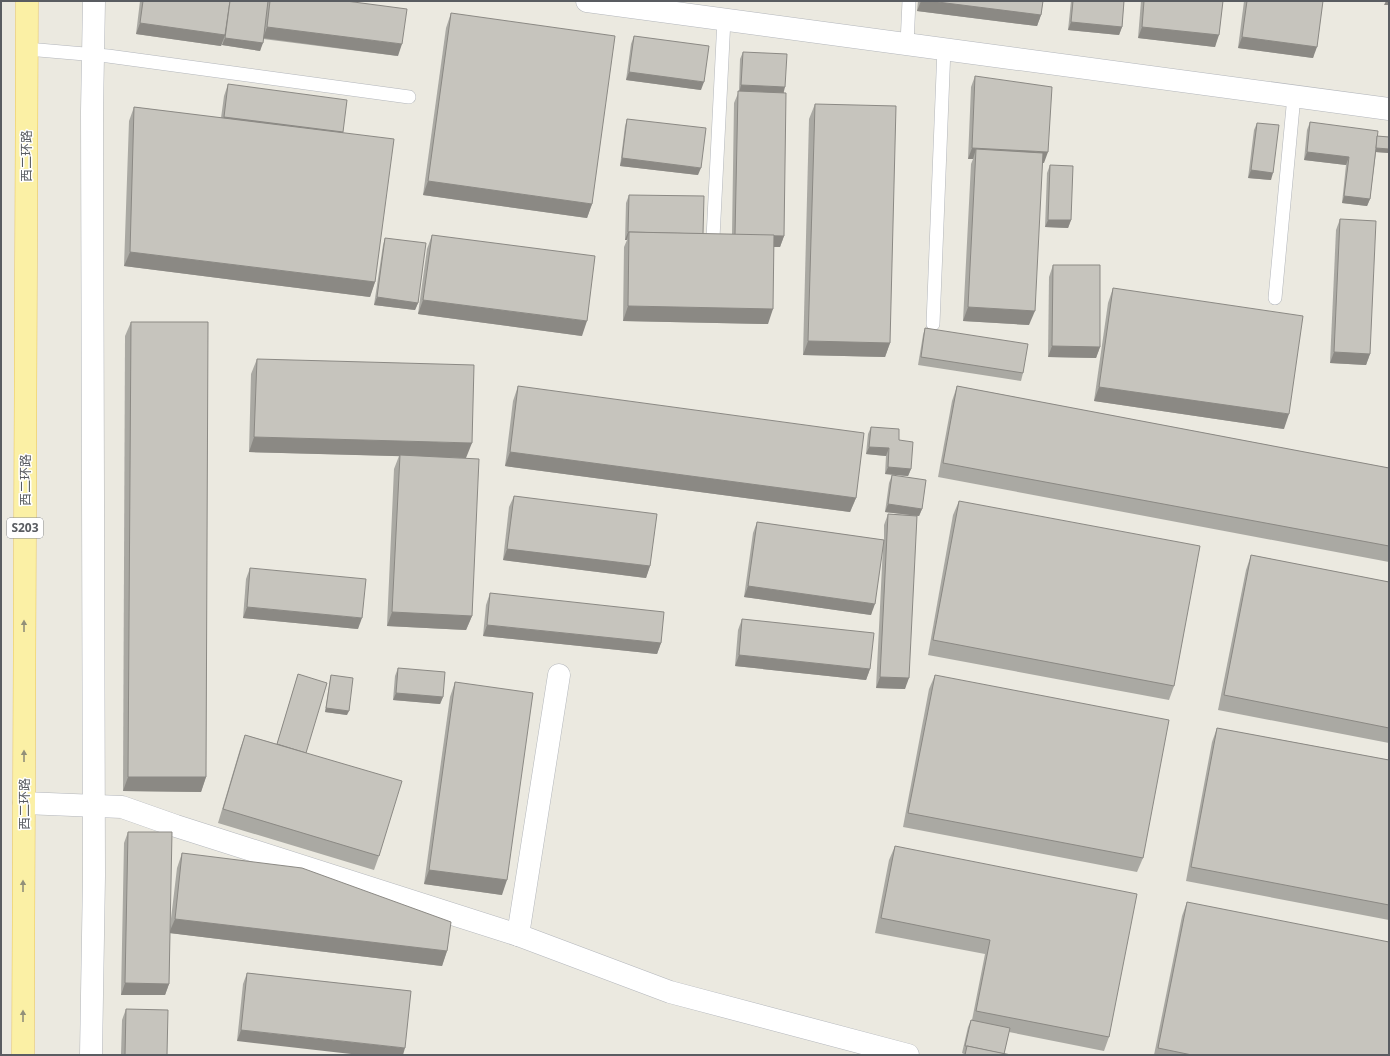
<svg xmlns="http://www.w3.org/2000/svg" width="1390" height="1056" viewBox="0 0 1390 1056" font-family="'Open Sans','Noto Sans SC',sans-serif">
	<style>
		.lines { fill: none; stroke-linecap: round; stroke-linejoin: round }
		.service-casing { stroke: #b3b6bb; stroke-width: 14 }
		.minor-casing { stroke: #b3b6bb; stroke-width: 23 }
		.tertiary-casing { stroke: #b3b6bb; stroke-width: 23 }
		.primary-casing { stroke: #ebc65a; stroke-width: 23 }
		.service { stroke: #fff; stroke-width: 13 }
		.minor { stroke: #fff; stroke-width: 22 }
		.tertiary { stroke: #fff; stroke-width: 22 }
		.primary { stroke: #fbf0a5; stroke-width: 22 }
		.wall { fill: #aaa9a3 }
		.shaded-wall { fill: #8b8984 }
		.building { fill: #c6c4bd; stroke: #8b8984 }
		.oneway { fill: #929079 }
		.labels { text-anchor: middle; stroke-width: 3; stroke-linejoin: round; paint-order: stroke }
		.shield { fill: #fff; stroke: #8b8d90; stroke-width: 1 }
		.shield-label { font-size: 12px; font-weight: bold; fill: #595c61 }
		.street-label { font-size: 13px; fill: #595c61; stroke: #fff }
	</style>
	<rect width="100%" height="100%" fill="#ebe9e0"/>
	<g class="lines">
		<defs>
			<g id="service">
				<path d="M907,44L909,1"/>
				<path d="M27,49L108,56L409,97"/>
				<path d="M713,238L724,19"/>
				<path d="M1275,298L1294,96"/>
				<path d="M933,324L944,48"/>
			</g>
			<g id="minor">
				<path d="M587,1L1389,109"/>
				<path d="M24,803L122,807L176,826L518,935L559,675"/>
				<path d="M518,935L670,992L908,1055"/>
			</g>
			<path id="tertiary" d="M91,1055L94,876L92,111L94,1"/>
			<path id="primary" d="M23,1055L27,1"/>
		</defs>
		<use href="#service" class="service-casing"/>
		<use href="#minor" class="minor-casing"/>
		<use href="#tertiary" class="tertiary-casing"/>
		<use href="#primary" class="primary-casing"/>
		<use href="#service" class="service"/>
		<use href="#minor" class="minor"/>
		<use href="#tertiary" class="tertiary"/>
		<use href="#primary" class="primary"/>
	</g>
	<g class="wall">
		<path d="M140,1H270L398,56L263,39L260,51L222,45L223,41L221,46L136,34Z"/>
		<path d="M918,1H1043L1041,15L1037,26L917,11Z"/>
		<path d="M1071,1H1124L1122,27L1119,35L1068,30Z"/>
		<path d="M1141,1H1223L1215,47L1138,38Z"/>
		<path d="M1244,1H1323L1313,58L1238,48Z"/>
		<path d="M451,13L592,204L587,218L423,195L446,28Z"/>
		<path d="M634,36L701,90L626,80L631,44Z"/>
		<path d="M743,52L784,92V236L780,247H774L768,324L623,321L624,247L627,240H625L626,203L629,195L703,234H732L734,103L739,91L740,59Z"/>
		<path d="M975,76L1044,163H1042L1029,325L963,321L971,164L973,159H968L971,87Z"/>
		<path d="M228,84L343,132L375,282L370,297L124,266L129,121L134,107L221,118L224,96Z"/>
		<path d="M815,104L890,343L885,357L803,355L809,119Z"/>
		<path d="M627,119L698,175L620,166L625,126Z"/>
		<path d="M1310,122L1377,136L1389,137V153L1376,152L1370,199L1367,206L1342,203L1346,165L1304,160L1307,130Z"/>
		<path d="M1257,123L1271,180L1248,178L1254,130Z"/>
		<path d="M1050,165L1071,220L1068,228L1045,227L1047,173Z"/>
		<path d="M1340,219L1370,354L1366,365L1330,363L1336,230Z"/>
		<path d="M432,235L582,336L418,314L427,249Z"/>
		<path d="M385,238L418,303L415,310L374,305L383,245Z"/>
		<path d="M1053,265L1100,347L1096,358L1048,357L1049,277Z"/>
		<path d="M1113,288L1284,429L1094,401L1108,303Z"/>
		<path d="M131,322L206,777L201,792L123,791L125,336Z"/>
		<path d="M925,328L1023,373L1021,381L918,365L923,335Z"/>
		<path d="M257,359L466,458L435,457L472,616L466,630L387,626L394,469L399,456L249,452L251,374Z"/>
		<path d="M518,386L856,498L850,512L505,466L513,401Z"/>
		<path d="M957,386L1389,468V562L938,477L952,401Z"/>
		<path d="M871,427L899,440L911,469L908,476L885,474L886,456L866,454L868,434Z"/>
		<path d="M892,475L922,509L919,516H917L905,689L876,688L883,546L871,615L744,597L753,533L757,522L884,540V525L888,514L911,515L885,512L889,483Z"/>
		<path d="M514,496L650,566L646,578L503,560L509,507Z"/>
		<path d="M959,501L1174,686L1169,700L928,655L953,515Z"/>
		<path d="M1251,555L1389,582V743L1218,710L1246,570Z"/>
		<path d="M250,568L358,629L243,618L246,579Z"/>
		<path d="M490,593L661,643L657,654L483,636L486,605Z"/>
		<path d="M742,619L870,669L866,680L735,666L738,630Z"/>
		<path d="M398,668L443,697L440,704L393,700L395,676Z"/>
		<path d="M298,674L306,753L379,856L374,870L218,823L240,749L245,735L277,744Z"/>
		<path d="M331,675L347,715L325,712L330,679Z"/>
		<path d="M935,675L1143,858L1137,872L903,827L929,689Z"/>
		<path d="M455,682L502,895L424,884L450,697Z"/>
		<path d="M1217,728L1389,760V920L1186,881L1212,742Z"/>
		<path d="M128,832L170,927L177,868L182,853L447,951L442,966L170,933L169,984L165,995H121L124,843Z"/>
		<path d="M895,846L1109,1037L1104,1051L1009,1032L1004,1054L1011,1055H963L964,1054L962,1053L968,1027L971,1020H972L985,954L875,933L889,860Z"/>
		<path d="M1187,902L1389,1055H1154L1182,916Z"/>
		<path d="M247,973L411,991L237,1041L243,984Z"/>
		<path d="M126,1009L167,1055H121L122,1020Z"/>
	</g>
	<g class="shaded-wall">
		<path d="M921,1H930L1041,15L1037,26L917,11Z"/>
		<path d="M1386,1H1389V5H1384Z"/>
		<path d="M1071,22L1122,27L1119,35L1068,30Z"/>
		<path d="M140,23L225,35L221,46L136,34Z"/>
		<path d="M267,27L402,44L398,56L263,38Z"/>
		<path d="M1142,27L1219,35L1215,47L1138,38Z"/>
		<path d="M1242,37L1317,47L1313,58L1238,48Z"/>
		<path d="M225,38L263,43L260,51L222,45Z"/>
		<path d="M629,72L704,82L701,90L626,80Z"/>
		<path d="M741,85L785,87L783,95L739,93Z"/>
		<path d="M224,117L343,132L339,143L220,128Z"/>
		<path d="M972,148L1048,152L1044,163L976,159V149L973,159H968Z"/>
		<path d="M1376,148L1389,149V153L1375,152Z"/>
		<path d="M1307,152L1349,157L1346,165L1304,160Z"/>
		<path d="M622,158L701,168L698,175L620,166Z"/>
		<path d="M1251,170L1273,173L1271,180L1248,178Z"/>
		<path d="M428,181L592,204L587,218L423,195Z"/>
		<path d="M1344,196L1370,199L1367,206L1342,203Z"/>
		<path d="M1048,220H1071L1068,228L1045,227Z"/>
		<path d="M628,232H629L627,240H625Z"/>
		<path d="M735,235L784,236L780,247L731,246Z"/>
		<path d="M130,252L375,282L370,297L124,266Z"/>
		<path d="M377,297L418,303L415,310L374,305Z"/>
		<path d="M423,300L587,321L582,336L418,314Z"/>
		<path d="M628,306L773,309L768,324L623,321Z"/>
		<path d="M968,307L1035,311L1029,325L963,321Z"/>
		<path d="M808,341L890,343L885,357L803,355Z"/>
		<path d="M1052,346L1100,347L1096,358L1048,357Z"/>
		<path d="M1334,352L1370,354L1366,365L1330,363Z"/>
		<path d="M1099,387L1289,414L1284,429L1094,401Z"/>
		<path d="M254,437L472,443L466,458L249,452Z"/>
		<path d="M869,447L889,448L886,456L866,454Z"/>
		<path d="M510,452L856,498L850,512L505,466Z"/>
		<path d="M888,467L911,469L908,476L885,474Z"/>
		<path d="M888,504L922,509L919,516L885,512Z"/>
		<path d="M507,549L650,566L646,578L503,560Z"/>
		<path d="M748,586L875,604L871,615L744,597Z"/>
		<path d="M247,607L362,618L358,629L243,618Z"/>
		<path d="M392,612L472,616L466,630L387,626Z"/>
		<path d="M487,625L661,643L657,654L483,636Z"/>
		<path d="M739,655L870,669L866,680L735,666Z"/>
		<path d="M880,677L909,678L905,689L876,688Z"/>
		<path d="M396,693L443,697L440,704L393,700Z"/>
		<path d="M326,708L349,711L347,715L325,712Z"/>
		<path d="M128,777H206L201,792L123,791Z"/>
		<path d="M429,870L507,880L502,895L424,884Z"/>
		<path d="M175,919L447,951L442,966L169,933Z"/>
		<path d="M125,983L169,984L165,995H121Z"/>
		<path d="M241,1030L405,1048L403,1055H360L237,1041Z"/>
	</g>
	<g class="building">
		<path d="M143,1H230L225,35L140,23Z"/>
		<path d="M230,1H268L263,43L225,38Z"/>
		<path d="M270,1H346L407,9L402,44L267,27Z"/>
		<path d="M930,1H1043L1041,15Z"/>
		<path d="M1073,1H1124L1122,27L1071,22Z"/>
		<path d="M1144,1H1223L1219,35L1142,27Z"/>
		<path d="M1247,1H1323L1317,47L1242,37Z"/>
		<path d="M451,13L615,36L592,204L428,181Z"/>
		<path d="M634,36L709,46L704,82L629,72Z"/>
		<path d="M743,52L787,54L785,87L741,85Z"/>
		<path d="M975,76L1052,87L1048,152L972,148Z"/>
		<path d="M228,84L347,100L343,132L224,117Z"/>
		<path d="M738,91L786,93L784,236L735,235Z"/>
		<path d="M815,104L896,106L890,343L808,341Z"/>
		<path d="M134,107L394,139L375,282L130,252Z"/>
		<path d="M627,119L706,128L701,168L622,158Z"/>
		<path d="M1310,122L1378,131L1370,199L1344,196L1349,157L1307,152Z"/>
		<path d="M1257,123L1279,125L1273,173L1251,170Z"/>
		<path d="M1377,136L1389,137V149L1376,148Z"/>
		<path d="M976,149L1043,153L1035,311L968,307Z"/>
		<path d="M1050,165L1073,166L1071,220H1048Z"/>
		<path d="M629,195L704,196L703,234L628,232Z"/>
		<path d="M1340,219L1376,221L1370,354L1334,352Z"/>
		<path d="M629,232L774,235L773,309L628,306Z"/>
		<path d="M432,235L595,256L587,321L423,300Z"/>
		<path d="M385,238L426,243L418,303L377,297Z"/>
		<path d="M1053,265H1100V347L1052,346Z"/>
		<path d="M1113,288L1303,316L1289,414L1099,387Z"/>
		<path d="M131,322H208L206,777H128Z"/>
		<path d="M925,328L1028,344L1023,373L921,357Z"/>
		<path d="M257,359L474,365L472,443L254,437Z"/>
		<path d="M518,386L864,433L856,498L510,452Z"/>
		<path d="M957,386L1389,468V546L943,463Z"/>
		<path d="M871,427L899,429V440L913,442L911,469L888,467L889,448L869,447Z"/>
		<path d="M400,455L479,459L472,616L392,612Z"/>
		<path d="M892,475L926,480L922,509L888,504Z"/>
		<path d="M514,496L657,514L650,566L507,549Z"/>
		<path d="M959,501L1200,546L1174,686L933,640Z"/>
		<path d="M888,514L917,516L909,678L880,677Z"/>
		<path d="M757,522L884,540L875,604L748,586Z"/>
		<path d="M1251,555L1389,582V728L1224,695Z"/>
		<path d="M250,568L366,579L362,618L247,607Z"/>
		<path d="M490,593L664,612L661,643L487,625Z"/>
		<path d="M742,619L874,633L870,669L739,655Z"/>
		<path d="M398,668L445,672L443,697L396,693Z"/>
		<path d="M298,674L327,683L306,753L277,744Z"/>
		<path d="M331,675L353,678L349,711L326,708Z"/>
		<path d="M935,675L1169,720L1143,858L908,813Z"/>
		<path d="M455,682L533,693L507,880L429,870Z"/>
		<path d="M1217,728L1389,760V905L1191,867Z"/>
		<path d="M245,735L402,781L379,856L223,809Z"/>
		<path d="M128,832H172L169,984L125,983Z"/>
		<path d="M895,846L1137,894L1109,1037L976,1011L990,940L881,918Z"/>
		<path d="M182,853L302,868L451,922L447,951L175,919Z"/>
		<path d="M1187,902L1389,942V1055H1192L1158,1048Z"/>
		<path d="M247,973L411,991L405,1048L241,1030Z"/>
		<path d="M126,1009L168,1010L167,1055H125Z"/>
		<path d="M971,1020L1010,1028L1004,1054L967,1046H965Z"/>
		<path d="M967,1046L1011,1055H965Z"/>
	</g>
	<defs><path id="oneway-solid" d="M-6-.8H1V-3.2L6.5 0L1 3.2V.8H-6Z"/></defs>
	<g class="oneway">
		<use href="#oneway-solid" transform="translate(24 626) rotate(-90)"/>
		<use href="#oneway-solid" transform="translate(24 756) rotate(-90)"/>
		<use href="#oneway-solid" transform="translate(23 886) rotate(-90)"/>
		<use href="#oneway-solid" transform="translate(23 1016) rotate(-90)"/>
	</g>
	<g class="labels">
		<rect class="shield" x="7" y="518" width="36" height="20" rx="3"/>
		<g class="shield-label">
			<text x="25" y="532">S203</text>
		</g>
		<g class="street-label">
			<text transform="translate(26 156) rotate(-90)" y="5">西二环路</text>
			<text transform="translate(25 480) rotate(-90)" y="5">西二环路</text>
			<text transform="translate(24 804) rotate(-90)" y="5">西二环路</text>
		</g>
	</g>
	<rect width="1390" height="1056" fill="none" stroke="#595c61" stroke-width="4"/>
</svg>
